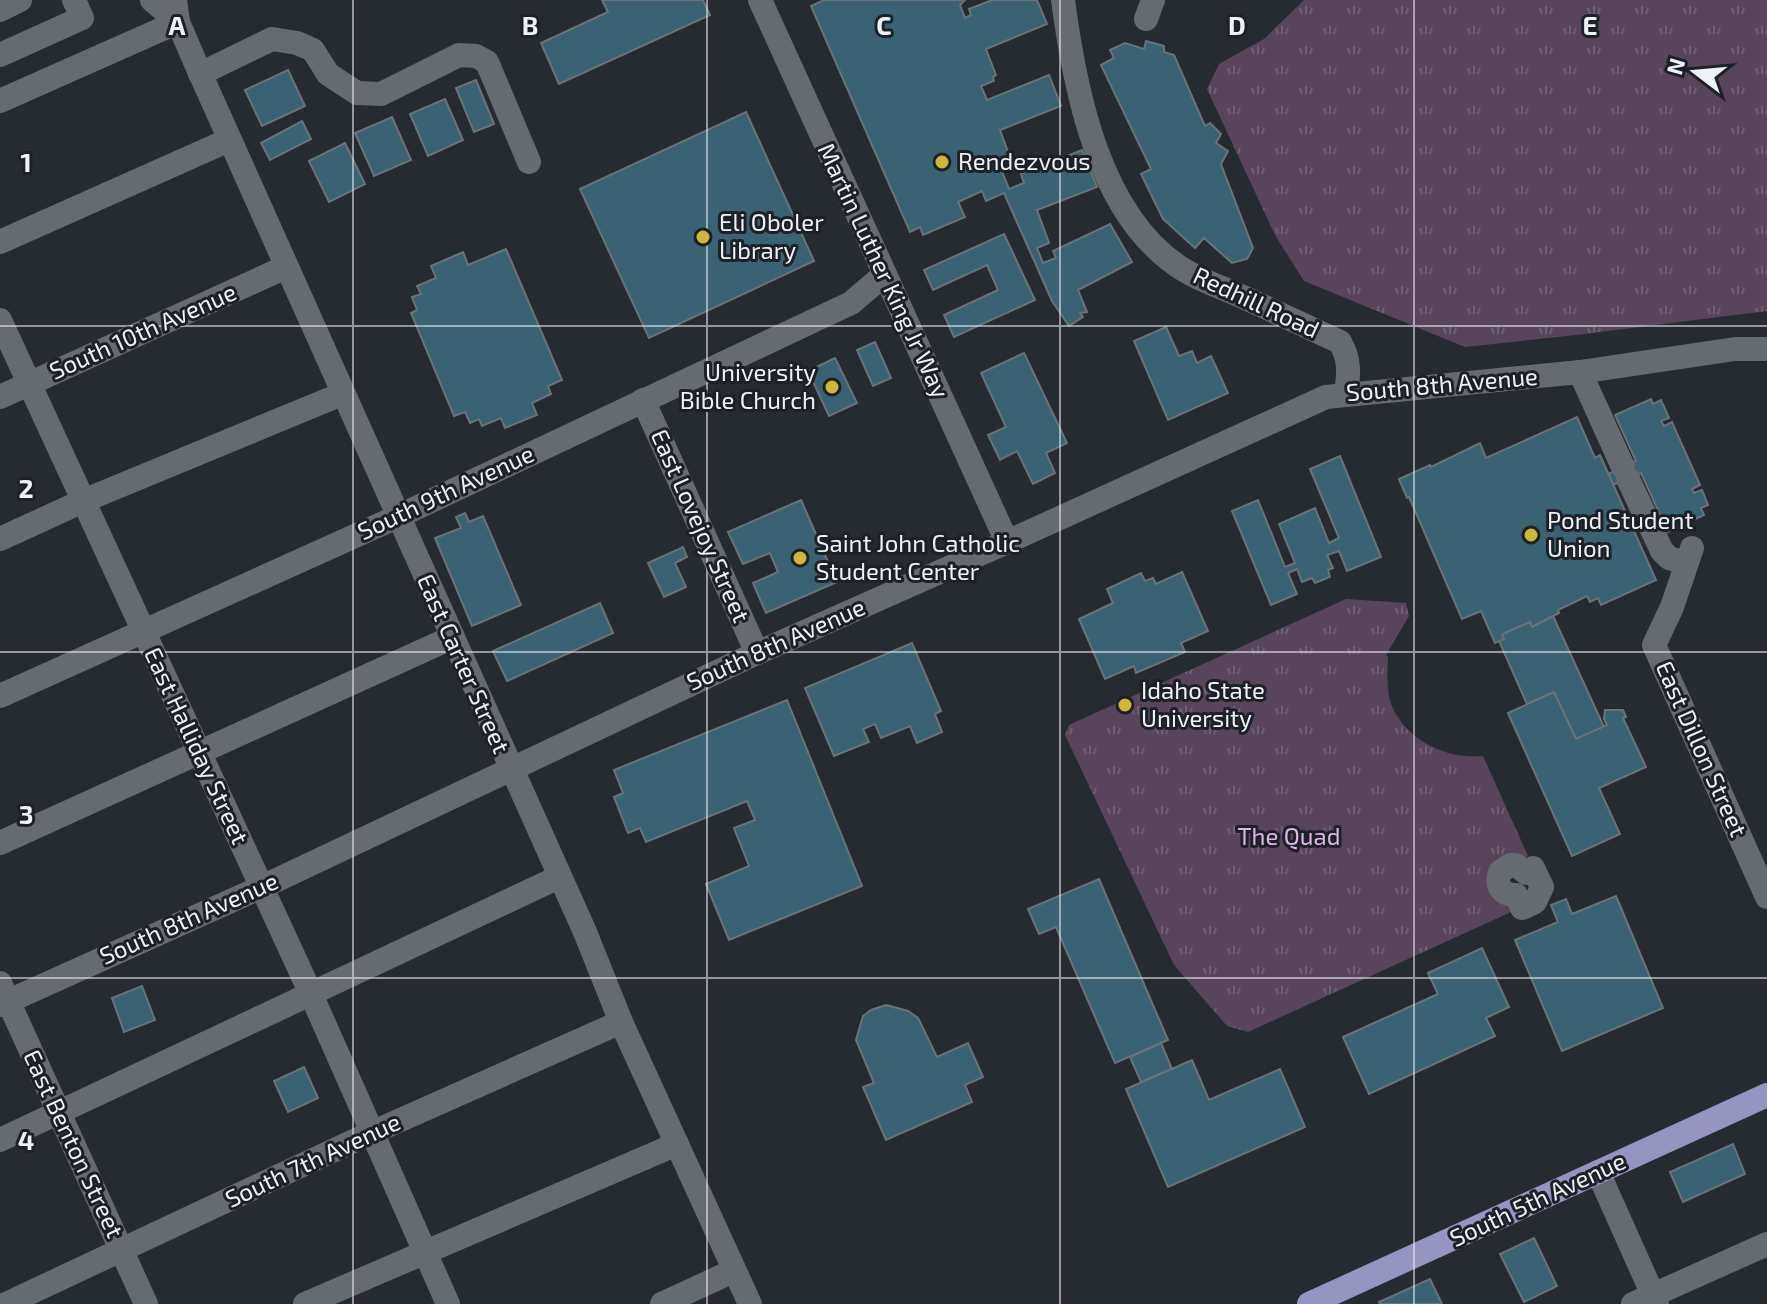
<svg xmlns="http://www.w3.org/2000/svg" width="1767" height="1304" viewBox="0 0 1767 1304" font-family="'Exo 2',sans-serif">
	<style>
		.park { fill: url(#park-tufts) }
		.building { fill: #396272; stroke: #6a7377; stroke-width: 2 }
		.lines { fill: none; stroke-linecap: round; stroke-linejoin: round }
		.minor { stroke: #666b72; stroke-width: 24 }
		.major { stroke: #9694c1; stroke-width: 24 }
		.grid { fill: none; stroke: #eef1f5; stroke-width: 2; stroke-opacity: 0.55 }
		.poi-dot { fill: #d0b837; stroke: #1d2127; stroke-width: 3 }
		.labels { text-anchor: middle; stroke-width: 6; stroke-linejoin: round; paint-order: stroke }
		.poi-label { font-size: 24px; fill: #eef1f5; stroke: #1d2127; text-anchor: start }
		.street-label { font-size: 24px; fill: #eef1f5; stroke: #1d2127 }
		.park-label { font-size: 24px; fill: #ddb4e7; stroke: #1d2127 }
		.grid-label { font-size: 26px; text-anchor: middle; font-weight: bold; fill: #eef1f5; stroke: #1d2127; stroke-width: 6; stroke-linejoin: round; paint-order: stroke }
	</style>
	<defs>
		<pattern id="park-tufts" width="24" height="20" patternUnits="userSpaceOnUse" patternTransform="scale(2)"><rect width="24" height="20" fill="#58455c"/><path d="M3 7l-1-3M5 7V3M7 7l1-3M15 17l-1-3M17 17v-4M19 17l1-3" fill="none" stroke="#706074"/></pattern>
	</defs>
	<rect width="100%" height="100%" fill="#262b31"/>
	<g class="park">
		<path d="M1304,0H1767V311L1576,335L1465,347L1304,281L1275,235L1207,89L1219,64L1264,39Z"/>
		<path d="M1346,599L1406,603L1409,616L1386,655L1388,656C1387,671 1387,694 1391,704C1405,739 1445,760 1483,756L1528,856L1522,860H1508L1505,901L1511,912L1248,1032L1227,1026L1174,965L1065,735L1069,725Z"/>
	</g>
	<g class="building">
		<path d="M602,0H703L710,15L559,84L541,43L608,12Z"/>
		<path d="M824,0H965L960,5L965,18L971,15L969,9L992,0H1037L1047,24L986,49L996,75L993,77L994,81L981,86L987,100L1049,75L1061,106L1000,130L1011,160L999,164L1009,189L1024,183L1021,174L1082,150L1097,187L1037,210L1049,243L1037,248L1043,263L1056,258L1053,251L1110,224L1132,262L1078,290L1087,312L1080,313L1083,317L1069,326L1052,301L1004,193L986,201L982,191L958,202L965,217L923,235L920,227L910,232L811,6Z"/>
		<path d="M1146,41L1164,46V52L1174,55L1205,126L1210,123L1221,134L1216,143L1228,151L1221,164L1253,248L1247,259L1232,263L1204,238L1195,248L1163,219L1141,174L1151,169L1101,65L1114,58L1110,50L1125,43L1144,49Z"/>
		<path d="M288,70L305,106L262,126L245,90Z"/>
		<path d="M476,80L494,124L474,132L456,88Z"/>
		<path d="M445,99L463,140L428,156L410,114Z"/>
		<path d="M746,112L814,261L649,338L580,189Z"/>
		<path d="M392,117L411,160L374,176L355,133Z"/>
		<path d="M302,121L311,139L270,160L261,143Z"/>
		<path d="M345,143L365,184L329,202L309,161Z"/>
		<path d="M1004,234L1035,300L954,337L944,315L998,290L987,265L933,290L924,270Z"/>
		<path d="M506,249L562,380L548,386L551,394L532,403L537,415L505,428L501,418L482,426L479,419L470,423L465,412L454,416L411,313L417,310L412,297L421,294L417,286L436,278L431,266L463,252L468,265Z"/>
		<path d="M1166,327L1179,356L1192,351L1197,363L1211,356L1228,393L1168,420L1134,341Z"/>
		<path d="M875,342L891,378L873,386L857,350Z"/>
		<path d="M1024,353L1067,443L1046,453L1055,473L1033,484L1017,451L1000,460L988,435L1006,427L981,373Z"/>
		<path d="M835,358L857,403L829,416L808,371Z"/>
		<path d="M1651,399L1653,404L1661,400L1669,418L1661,421L1664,426L1672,422L1700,485L1692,489L1694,493L1702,490L1708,505L1701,508L1704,515L1668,532L1641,473L1613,485L1608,474L1636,461L1615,415Z"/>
		<path d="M1577,417L1595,458L1600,455L1656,580L1601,605L1598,598L1590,602L1587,596L1558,610L1559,613L1532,627L1530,622L1502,635L1504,639L1495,643L1481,611L1462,619L1409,497L1407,498L1399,479L1430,465L1431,467L1480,443L1486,458Z"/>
		<path d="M1340,456L1381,557L1347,571L1339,551L1327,555L1333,568L1328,570L1330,577L1315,583L1312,578L1302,582L1297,569L1288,573L1297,594L1271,605L1232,511L1258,500L1285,567L1295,563L1279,524L1315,508L1329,543L1339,538L1310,469Z"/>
		<path d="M801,500L837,582L766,613L753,583L778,572L770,553L743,564L728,532Z"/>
		<path d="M465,513L469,522L483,516L521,605L472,626L435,538L461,528L456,517Z"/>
		<path d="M683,547L687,557L675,563L686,587L664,597L648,563Z"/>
		<path d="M1182,572L1208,631L1181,643L1185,652L1136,673L1134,666L1105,679L1079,619L1113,603L1107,589L1141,573L1145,581L1153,578L1156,584Z"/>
		<path d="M600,603L613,633L507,681L493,651Z"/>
		<path d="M1553,616L1604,727L1576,739L1554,692L1527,704L1499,641L1504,639L1502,635L1505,633L1530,622L1532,627Z"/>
		<path d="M912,643L941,711L935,714L942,732L917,743L910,726L881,738L875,724L863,729L869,742L834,756L805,688Z"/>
		<path d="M1554,692L1576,739L1607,725L1604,719L1605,710H1623L1626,717L1623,718L1646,767L1599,788L1620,834L1572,856L1508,713Z"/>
		<path d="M787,700L862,886L729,940L706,884L749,866L734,828L755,820L747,801L646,842L640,828L628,833L614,797L623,793L614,770Z"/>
		<path d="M1099,879L1168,1040L1115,1063L1056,927L1039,934L1028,909Z"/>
		<path d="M1616,896L1663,1008L1562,1051L1515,940L1558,922L1551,905L1566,899L1572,914Z"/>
		<path d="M1482,948L1509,1007L1486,1018L1495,1036L1369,1094L1343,1037L1438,994L1428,973Z"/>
		<path d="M142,986L155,1020L124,1032L112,998Z"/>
		<path d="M886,1005L908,1011L918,1018L937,1057L968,1043L983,1077L965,1085L972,1102L886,1140L863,1087L874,1083L856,1040L863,1016L871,1010Z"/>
		<path d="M1161,1043L1172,1069L1141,1082L1130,1057Z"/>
		<path d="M1192,1060L1209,1100L1280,1069L1305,1127L1168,1187L1126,1089Z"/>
		<path d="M304,1067L318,1098L288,1112L274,1081Z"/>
		<path d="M1733,1144L1745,1174L1683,1202L1670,1172Z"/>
		<path d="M1534,1238L1557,1286L1524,1302L1500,1254Z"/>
		<path d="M1430,1279L1442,1304H1380L1379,1302Z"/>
	</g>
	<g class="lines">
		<g class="minor">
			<path d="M152,0L178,22"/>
			<path d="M175,0L178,22L196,64L585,932L621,1022L750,1304"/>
			<path d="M760,0L1007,542"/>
			<path d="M1063,0C1075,91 1099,218 1184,270C1200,280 1218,286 1234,293C1270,309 1305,326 1340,342C1350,359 1349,373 1346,393"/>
			<path d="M0,10L20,0"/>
			<path d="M1146,19L1153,0"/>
			<path d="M0,55L82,18L74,0"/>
			<path d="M200,74L272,39L297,43L313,50L328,74L357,93L381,94L459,55L476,56L487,62L529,162"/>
			<path d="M0,101L178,22"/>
			<path d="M0,242L229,140"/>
			<path d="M0,320L311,994L448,1304"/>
			<path d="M1580,372L1623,467"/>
			<path d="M0,397L286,267"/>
			<path d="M643,400L757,653"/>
			<path d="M1628,479L1662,551L1669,558L1686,563"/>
			<path d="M0,539L83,501L342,394"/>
			<path d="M1692,548L1672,607L1654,645L1767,897"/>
			<path d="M0,696L397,517L851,303L884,275"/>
			<path d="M0,843L453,637"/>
			<path d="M1510,865H1516L1526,873L1533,868L1542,887L1535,902L1522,908L1516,895C1502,895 1495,886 1500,872Z"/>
			<path d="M0,983L146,1304"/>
			<path d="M0,1005L262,887L757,653L1007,542L1326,397L1580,372L1735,349H1767"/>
			<path d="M0,1140L559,877"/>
			<path d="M1598,1172L1657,1304"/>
			<path d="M6,1304L360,1138L621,1022"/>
			<path d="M305,1304L677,1144"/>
			<path d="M662,1304L733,1271"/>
			<path d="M1633,1304L1767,1244"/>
		</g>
		<path class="major" d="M1309,1304L1767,1095"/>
	</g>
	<path class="grid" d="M353,0V1304M707,0V1304M1060,0V1304M1414,0V1304M0,326H1767M0,652H1767M0,978H1767"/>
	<g class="poi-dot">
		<circle cx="942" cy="162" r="8"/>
		<circle cx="703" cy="237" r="8"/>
		<circle cx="832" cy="387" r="8"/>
		<circle cx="1531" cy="535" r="8"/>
		<circle cx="800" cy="558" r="8"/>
		<circle cx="1125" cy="705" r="8"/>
	</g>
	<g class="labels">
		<g class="poi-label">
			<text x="958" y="170">Rendezvous</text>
			<text x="719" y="231">Eli Oboler<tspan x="719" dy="28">Library</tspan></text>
			<text x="816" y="381" text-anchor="end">University<tspan x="816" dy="28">Bible Church</tspan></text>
			<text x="1547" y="529">Pond Student<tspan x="1547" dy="28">Union</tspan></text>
			<text x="816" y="552">Saint John Catholic<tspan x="816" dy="28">Student Center</tspan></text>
			<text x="1141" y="699">Idaho State<tspan x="1141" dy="28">University</tspan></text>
		</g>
		<g class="street-label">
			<text transform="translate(883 271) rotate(65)" y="8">Martin Luther King Jr Way</text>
			<text transform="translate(1256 303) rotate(25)" y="8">Redhill Road</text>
			<text transform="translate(143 332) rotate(-24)" y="8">South 10th Avenue</text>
			<text transform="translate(1442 385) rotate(-5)" y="8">South 8th Avenue</text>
			<text transform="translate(446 493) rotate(-25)" y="8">South 9th Avenue</text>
			<text transform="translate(700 526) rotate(66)" y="8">East Lovejoy Street</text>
			<text transform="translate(776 645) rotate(-24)" y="8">South 8th Avenue</text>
			<text transform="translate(463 664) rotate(66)" y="8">East Carter Street</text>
			<text transform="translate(196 746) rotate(65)" y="8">East Halliday Street</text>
			<text transform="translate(1701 749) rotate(66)" y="8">East Dillon Street</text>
			<text transform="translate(189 919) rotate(-24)" y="8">South 8th Avenue</text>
			<text transform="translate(73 1144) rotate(65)" y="8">East Benton Street</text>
			<text transform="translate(313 1161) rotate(-25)" y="8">South 7th Avenue</text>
			<text transform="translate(1538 1200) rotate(-25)" y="8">South 5th Avenue</text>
		</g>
		<g class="park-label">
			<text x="1289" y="845">The Quad</text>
		</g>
	</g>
	<g class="grid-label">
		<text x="177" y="35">A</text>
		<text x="530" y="35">B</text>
		<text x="884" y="35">C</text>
		<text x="1237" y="35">D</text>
		<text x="1590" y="35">E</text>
		<text x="26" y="172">1</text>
		<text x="26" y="498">2</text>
		<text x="26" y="824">3</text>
		<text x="26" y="1150">4</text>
	</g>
	<g transform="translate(1695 72) rotate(286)" stroke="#1d2127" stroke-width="6" paint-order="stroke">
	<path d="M0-6L14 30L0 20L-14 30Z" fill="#eef1f5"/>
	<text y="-12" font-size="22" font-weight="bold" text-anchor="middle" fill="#eef1f5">N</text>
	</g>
</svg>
